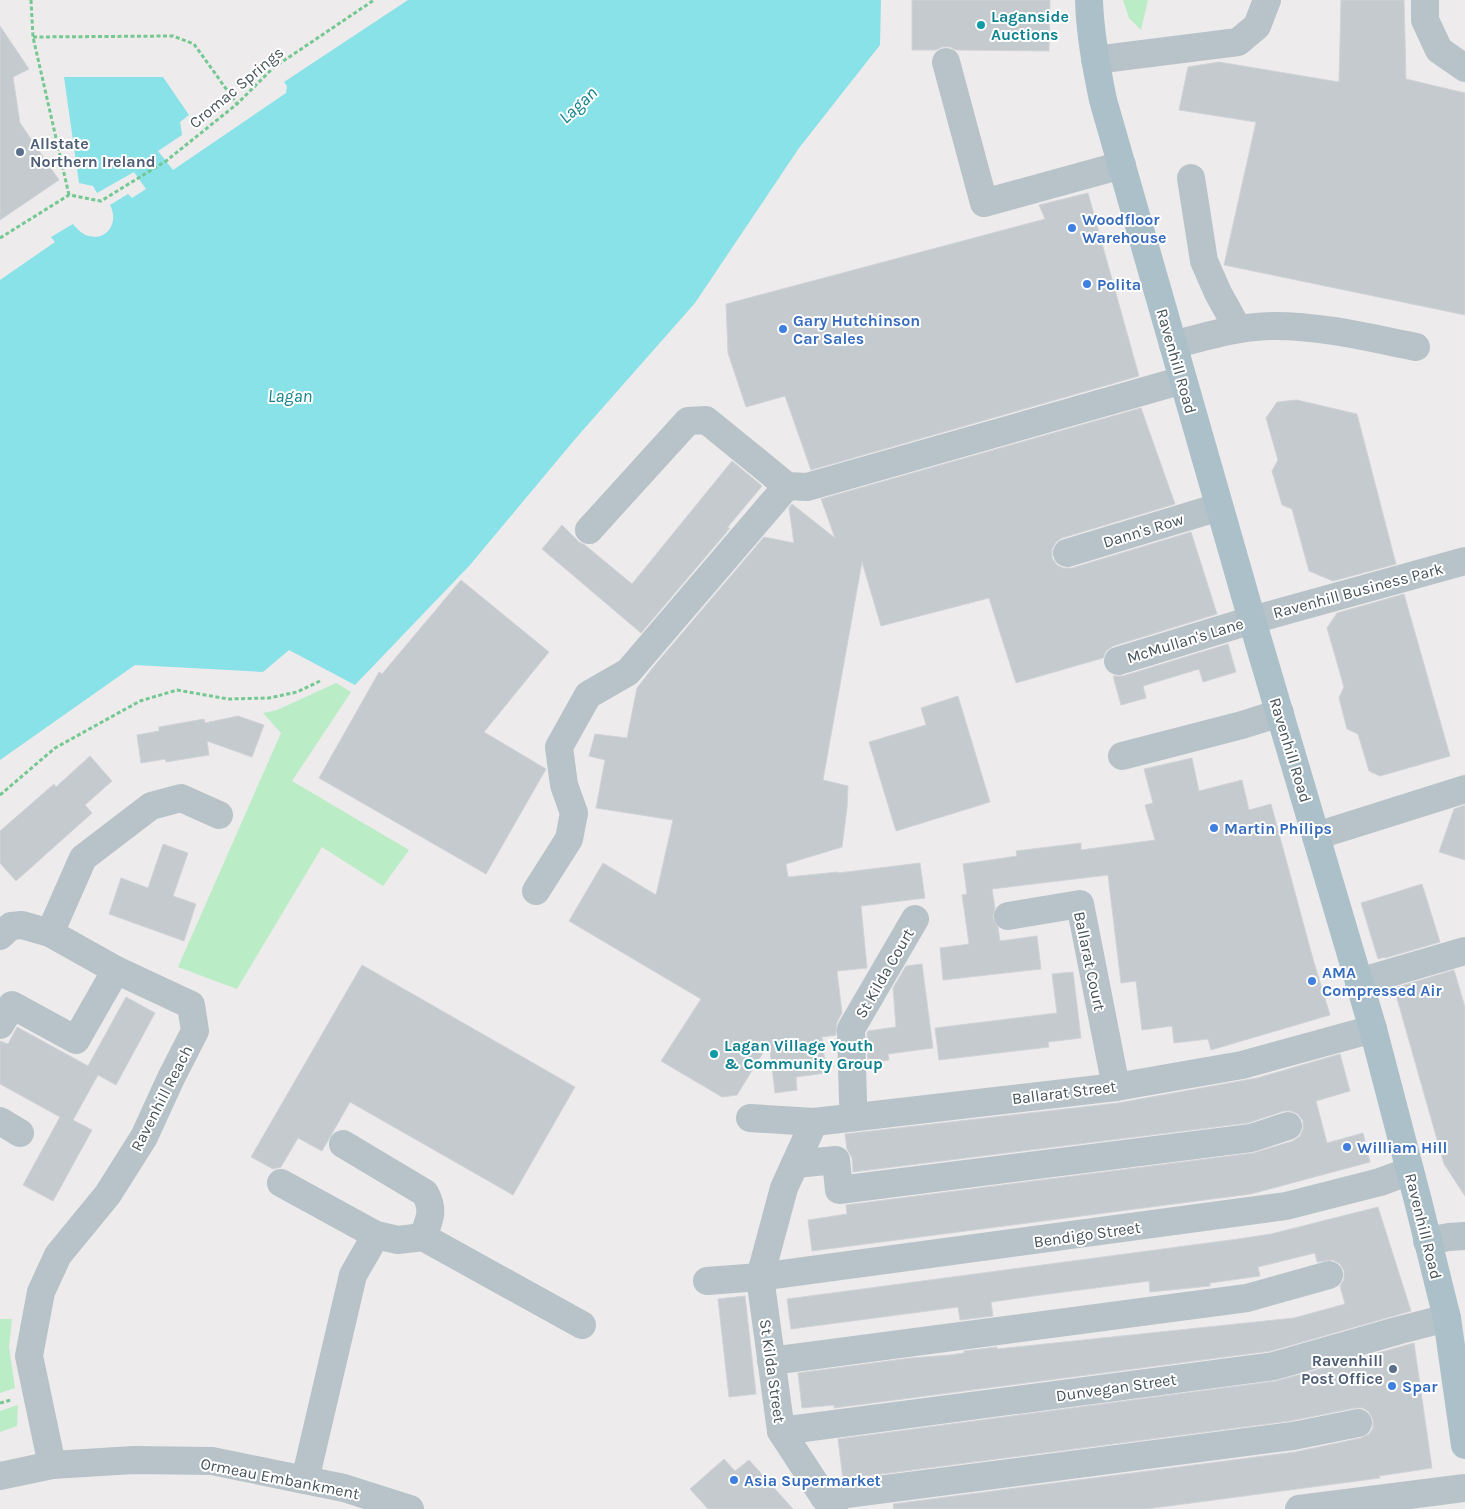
<svg xmlns="http://www.w3.org/2000/svg" width="1465" height="1509" viewBox="0 0 1465 1509" font-family="Karla,sans-serif">
	<style>
		.green { fill: #baecc5 }
		.water { fill: #88e2e8 }
		.building { fill: #c5cace; stroke: #d0d3d7 }
		.lines { fill: none; stroke-linecap: round; stroke-linejoin: round }
		.path { stroke: #74c891; stroke-width: 3; stroke-dasharray: 4 2.5; stroke-linecap: butt }
		.minor { stroke: #b7c3c8; stroke-width: 28 }
		.major { stroke: #acc0ca; stroke-width: 28 }
		.culture-dot { fill: #0f9aa8; stroke: #fff; stroke-width: 2 }
		.service-dot { fill: #5c6f8a; stroke: #fff; stroke-width: 2 }
		.shop-dot { fill: #3f7fe0; stroke: #fff; stroke-width: 2 }
		.labels { text-anchor: middle; stroke-width: 4; stroke-linejoin: round; paint-order: stroke }
		.culture-label { font-size: 16px; font-weight: bold; fill: #0d838f; stroke: #fff; text-anchor: start }
		.street-label { font-size: 16px; fill: #455258; stroke: #fff }
		.service-label { font-size: 16px; font-weight: bold; fill: #4e5e75; stroke: #fff; text-anchor: start }
		.shop-label { font-size: 16px; font-weight: bold; fill: #366cbe; stroke: #fff; text-anchor: start }
		.water-label { font-size: 18px; font-style: italic; fill: #11838a; stroke: #fff }
	</style>
	<rect width="100%" height="100%" fill="#eeebec"/>
	<g class="green">
		<path d="M1123,0H1148L1141,30L1129,18Z"/>
		<path d="M336,683L351,692L292,781L409,850L383,886L322,847L237,989L178,967L281,733L263,713L277,710Z"/>
		<path d="M0,1319H12L9,1347L15,1388L0,1393Z"/>
		<path d="M18,1405L17,1426L0,1432V1411Z"/>
	</g>
	<path class="water" d="M408,0H881L880,45L799,148L695,303L576,438L470,565L355,685L289,650L263,672L135,665L0,760V280L55,242L51,237L73,224C77,229 83,235 89,236C108,241 119,221 110,205L128,194L132,198L146,189L134,172L97,193L93,186L79,183L64,77H163L189,115L180,122L182,135L158,151L173,170L286,93L287,86L284,82Z"/>
	<g class="building">
		<path d="M912,0H1050L1049,51L956,50L950,47H942L936,50H912Z"/>
		<path d="M1341,0H1404L1406,79L1465,93V315L1224,265L1256,122L1179,110L1188,67L1219,62L1339,82Z"/>
		<path d="M0,26L29,69L13,77L20,123L59,180L0,220Z"/>
		<path d="M1088,193L1139,376L811,470L785,396L746,407L728,353L726,304L1045,219L1039,205Z"/>
		<path d="M1297,400L1357,414L1396,564L1333,581L1309,571L1292,509L1282,505L1272,471L1278,460L1266,418L1277,402Z"/>
		<path d="M1141,408L1175,504L1062,538L1056,542L1052,549V558L1057,565L1063,568H1072L1191,532L1217,614L1113,646L1106,651L1103,658L1016,683L989,598L881,626L862,562L823,780L848,786L847,808L842,847L786,864L788,877L838,872V873L920,863L925,898L861,906L867,968L837,971L842,1013L837,1022L836,1035L822,1037L826,1073L796,1077L797,1090L775,1093L769,1043L737,1095L722,1097L661,1061L701,999L569,921L603,863L656,895L673,820L596,808L605,760L589,756L595,734L627,738L637,688L655,665L764,537L794,543L789,508L792,504L835,538L821,499Z"/>
		<path d="M732,461L762,486L727,528H730L641,633L542,549L562,525L579,542L585,545L632,584Z"/>
		<path d="M461,580L549,652L484,732L546,769L486,874L319,778L379,672L382,674Z"/>
		<path d="M1404,594L1450,756L1380,776L1369,771L1358,734L1347,729L1339,698L1344,687L1327,628L1337,613Z"/>
		<path d="M1228,644L1236,672L1203,682L1199,669L1143,686L1146,698L1121,705L1113,676H1123Z"/>
		<path d="M958,696L990,802L896,831L869,742L926,725L921,708Z"/>
		<path d="M238,716L264,725L252,757L207,741L209,755L166,762L165,759L141,763L137,735L159,731V727L204,719L205,723Z"/>
		<path d="M90,756L112,781L85,805L92,813L16,881L0,863V831L54,784L56,787Z"/>
		<path d="M1192,758L1199,791L1242,780L1249,810L1271,804L1313,959L1330,1015L1211,1050L1208,1039L1174,1043L1172,1026L1142,1030L1136,981L1121,983L1108,875L992,889L995,908L993,918L998,927L1000,941L1037,936L1041,969L943,980L940,948L969,944L962,895L967,894L963,864L1017,856L1016,851L1081,843V850L1155,840L1145,805L1153,803L1144,769Z"/>
		<path d="M1465,805V860L1439,852L1454,809Z"/>
		<path d="M163,844L188,853L173,896L196,904L184,941L109,914L121,878L148,888Z"/>
		<path d="M1422,884L1440,942L1385,958V957L1378,959L1361,903Z"/>
		<path d="M922,964L933,1048L888,1054L889,1060L868,1063L867,1033L868,1031L896,1027L893,988L906,966Z"/>
		<path d="M362,965L575,1087L513,1195L350,1102L322,1151L298,1138L281,1167L273,1169L251,1157Z"/>
		<path d="M1454,970L1465,1007V1196L1444,1164L1394,988Z"/>
		<path d="M1073,972L1081,1038L1048,1042L1049,1047L939,1060L935,1028L1057,1013L1052,974Z"/>
		<path d="M126,997L155,1013L116,1085L98,1075L73,1120L92,1130L53,1201L23,1185L60,1117L0,1084V1041L8,1044L17,1027L88,1066Z"/>
		<path d="M1340,1054L1350,1091L1316,1101L1327,1143L1363,1133L1370,1162L1251,1194L812,1251L808,1220L847,1214L846,1205L1253,1153L1293,1141L1300,1136L1303,1129V1121L1298,1114L1291,1111H1284L1248,1123L853,1172L852,1158L847,1149L845,1134L1118,1103L1257,1078Z"/>
		<path d="M1378,1207L1411,1311L1271,1351L834,1408V1405L802,1408L798,1373L911,1358L950,1355L964,1353V1351L997,1347V1349L1294,1318L1345,1304L1340,1286L1344,1279V1271L1340,1264L1333,1260L1317,1262L1315,1253L1258,1267L1260,1276L1210,1283V1286L1150,1292L1149,1281L1041,1295L991,1302L993,1316L960,1320L958,1307L791,1329L787,1299L1238,1239L1271,1234Z"/>
		<path d="M745,1296L756,1394L729,1397L718,1299Z"/>
		<path d="M1414,1343L1432,1468L1379,1476L1380,1478L1146,1509H894L893,1504L1295,1452L1361,1438L1369,1434L1373,1428V1420L1369,1412L1363,1408H1355L1290,1421L843,1479L838,1439L1276,1381Z"/>
		<path d="M724,1459L735,1471L749,1460L793,1509H708L690,1489Z"/>
	</g>
	<g class="lines">
		<g class="path">
			<path d="M31,0L33,37L69,195"/>
			<path d="M33,37L173,36L194,44L237,104"/>
			<path d="M0,238L69,195L101,201L166,161L237,104L273,68L374,0"/>
			<path d="M0,795L55,748L140,701L177,690L228,699L269,698L297,692L320,681"/>
			<path d="M0,1403L11,1400"/>
		</g>
		<g class="minor">
			<path d="M1425,0V20L1439,50L1465,68"/>
			<path d="M1095,60L1238,42L1257,26L1267,0"/>
			<path d="M946,62L984,203L1122,165"/>
			<path d="M1191,178L1204,261L1218,293L1238,329"/>
			<path d="M1173,345C1207,336 1240,326 1275,326C1323,326 1370,338 1416,347"/>
			<path d="M589,530L688,421L706,420L787,486L807,487L1183,380"/>
			<path d="M1067,553L1219,507"/>
			<path d="M1118,661L1252,620L1465,561"/>
			<path d="M1122,756L1242,725L1280,713"/>
			<path d="M1316,836L1465,789"/>
			<path d="M536,891L569,839L574,813L564,785L559,747L588,695L628,672L787,486"/>
			<path d="M1008,916L1080,904L1116,1087"/>
			<path d="M50,933L83,858L151,806L181,798L219,815"/>
			<path d="M0,936L11,926L22,925L50,933L116,970L191,1005L195,1031L171,1078L144,1137L108,1194L58,1255L41,1292L29,1356L52,1465"/>
			<path d="M1359,982L1465,951"/>
			<path d="M0,1025L12,1005L76,1040L116,970"/>
			<path d="M855,1117L853,1101L851,1029L915,919"/>
			<path d="M750,1118L814,1122L1116,1087L1242,1065L1373,1029"/>
			<path d="M0,1121L20,1133"/>
			<path d="M814,1122L784,1188L760,1277L781,1431L824,1497L834,1509"/>
			<path d="M343,1144L425,1193C435,1211 429,1220 423,1237"/>
			<path d="M795,1164L836,1160L839,1190L1251,1138L1288,1126"/>
			<path d="M281,1183L376,1235L398,1240L423,1237L582,1325"/>
			<path d="M1427,1241L1449,1237L1465,1236"/>
			<path d="M707,1281L760,1277L1286,1206L1380,1182L1410,1171"/>
			<path d="M771,1361L1247,1298L1329,1275"/>
			<path d="M781,1431L1274,1366L1400,1330L1447,1318"/>
			<path d="M0,1476L52,1465L134,1460L212,1461L344,1488L410,1509"/>
			<path d="M305,1480L353,1275L376,1235"/>
			<path d="M824,1497L1293,1436L1358,1423"/>
			<path d="M1299,1509L1465,1488"/>
		</g>
		<path class="major" d="M1089,0C1090,34 1096,66 1103,100L1252,620L1373,1029L1418,1201L1447,1318L1465,1445"/>
	</g>
	<g class="culture-dot">
		<circle cx="981" cy="25" r="5"/>
		<circle cx="714" cy="1054" r="5"/>
	</g>
	<g class="service-dot">
		<circle cx="20" cy="152" r="5"/>
		<circle cx="1393" cy="1369" r="5"/>
	</g>
	<g class="shop-dot">
		<circle cx="1072" cy="228" r="5"/>
		<circle cx="1087" cy="284" r="5"/>
		<circle cx="783" cy="329" r="5"/>
		<circle cx="1214" cy="828" r="5"/>
		<circle cx="1312" cy="981" r="5"/>
		<circle cx="1347" cy="1147" r="5"/>
		<circle cx="1392" cy="1386" r="5"/>
		<circle cx="734" cy="1480" r="5"/>
	</g>
	<g class="labels">
		<g class="culture-label">
			<text x="991" y="22">Laganside<tspan x="991" dy="18">Auctions</tspan></text>
			<text x="724" y="1051">Lagan Village Youth<tspan x="724" dy="18">&amp; Community Group</tspan></text>
		</g>
		<g class="street-label">
			<text transform="translate(236 87) rotate(-40)" y="6">Cromac Springs</text>
			<text transform="translate(1177 361) rotate(74)" y="6">Ravenhill Road</text>
			<text transform="translate(1143 530) rotate(-17)" y="6">Dann's Row</text>
			<text transform="translate(1358 590) rotate(-15)" y="6">Ravenhill Business Park</text>
			<text transform="translate(1185 640) rotate(-17)" y="6">McMullan's Lane</text>
			<text transform="translate(1291 750) rotate(73)" y="6">Ravenhill Road</text>
			<text transform="translate(1090 961) rotate(78)" y="6">Ballarat Court</text>
			<text transform="translate(884 973) rotate(-60)" y="6">St Kilda Court</text>
			<text transform="translate(1064 1092) rotate(-7)" y="6">Ballarat Street</text>
			<text transform="translate(161 1098) rotate(-63)" y="6">Ravenhill Reach</text>
			<text transform="translate(1424 1226) rotate(76)" y="6">Ravenhill Road</text>
			<text transform="translate(1087 1234) rotate(-8)" y="6">Bendigo Street</text>
			<text transform="translate(773 1371) rotate(82)" y="6">St Kilda Street</text>
			<text transform="translate(1116 1387) rotate(-8)" y="6">Dunvegan Street</text>
			<text transform="translate(280 1478) rotate(11)" y="6">Ormeau Embankment</text>
		</g>
		<g class="service-label">
			<text x="30" y="149">Allstate<tspan x="30" dy="18">Northern Ireland</tspan></text>
			<text x="1383" y="1366" text-anchor="end">Ravenhill<tspan x="1383" dy="18">Post Office</tspan></text>
		</g>
		<g class="shop-label">
			<text x="1082" y="225">Woodfloor<tspan x="1082" dy="18">Warehouse</tspan></text>
			<text x="1097" y="290">Polita</text>
			<text x="793" y="326">Gary Hutchinson<tspan x="793" dy="18">Car Sales</tspan></text>
			<text x="1224" y="834">Martin Philips</text>
			<text x="1322" y="978">AMA<tspan x="1322" dy="18">Compressed Air</tspan></text>
			<text x="1357" y="1153">William Hill</text>
			<text x="1402" y="1392">Spar</text>
			<text x="744" y="1486">Asia Supermarket</text>
		</g>
		<g class="water-label">
			<text transform="translate(578 105) rotate(-43)" y="6">Lagan</text>
			<text x="290" y="402">Lagan</text>
		</g>
	</g>
</svg>
